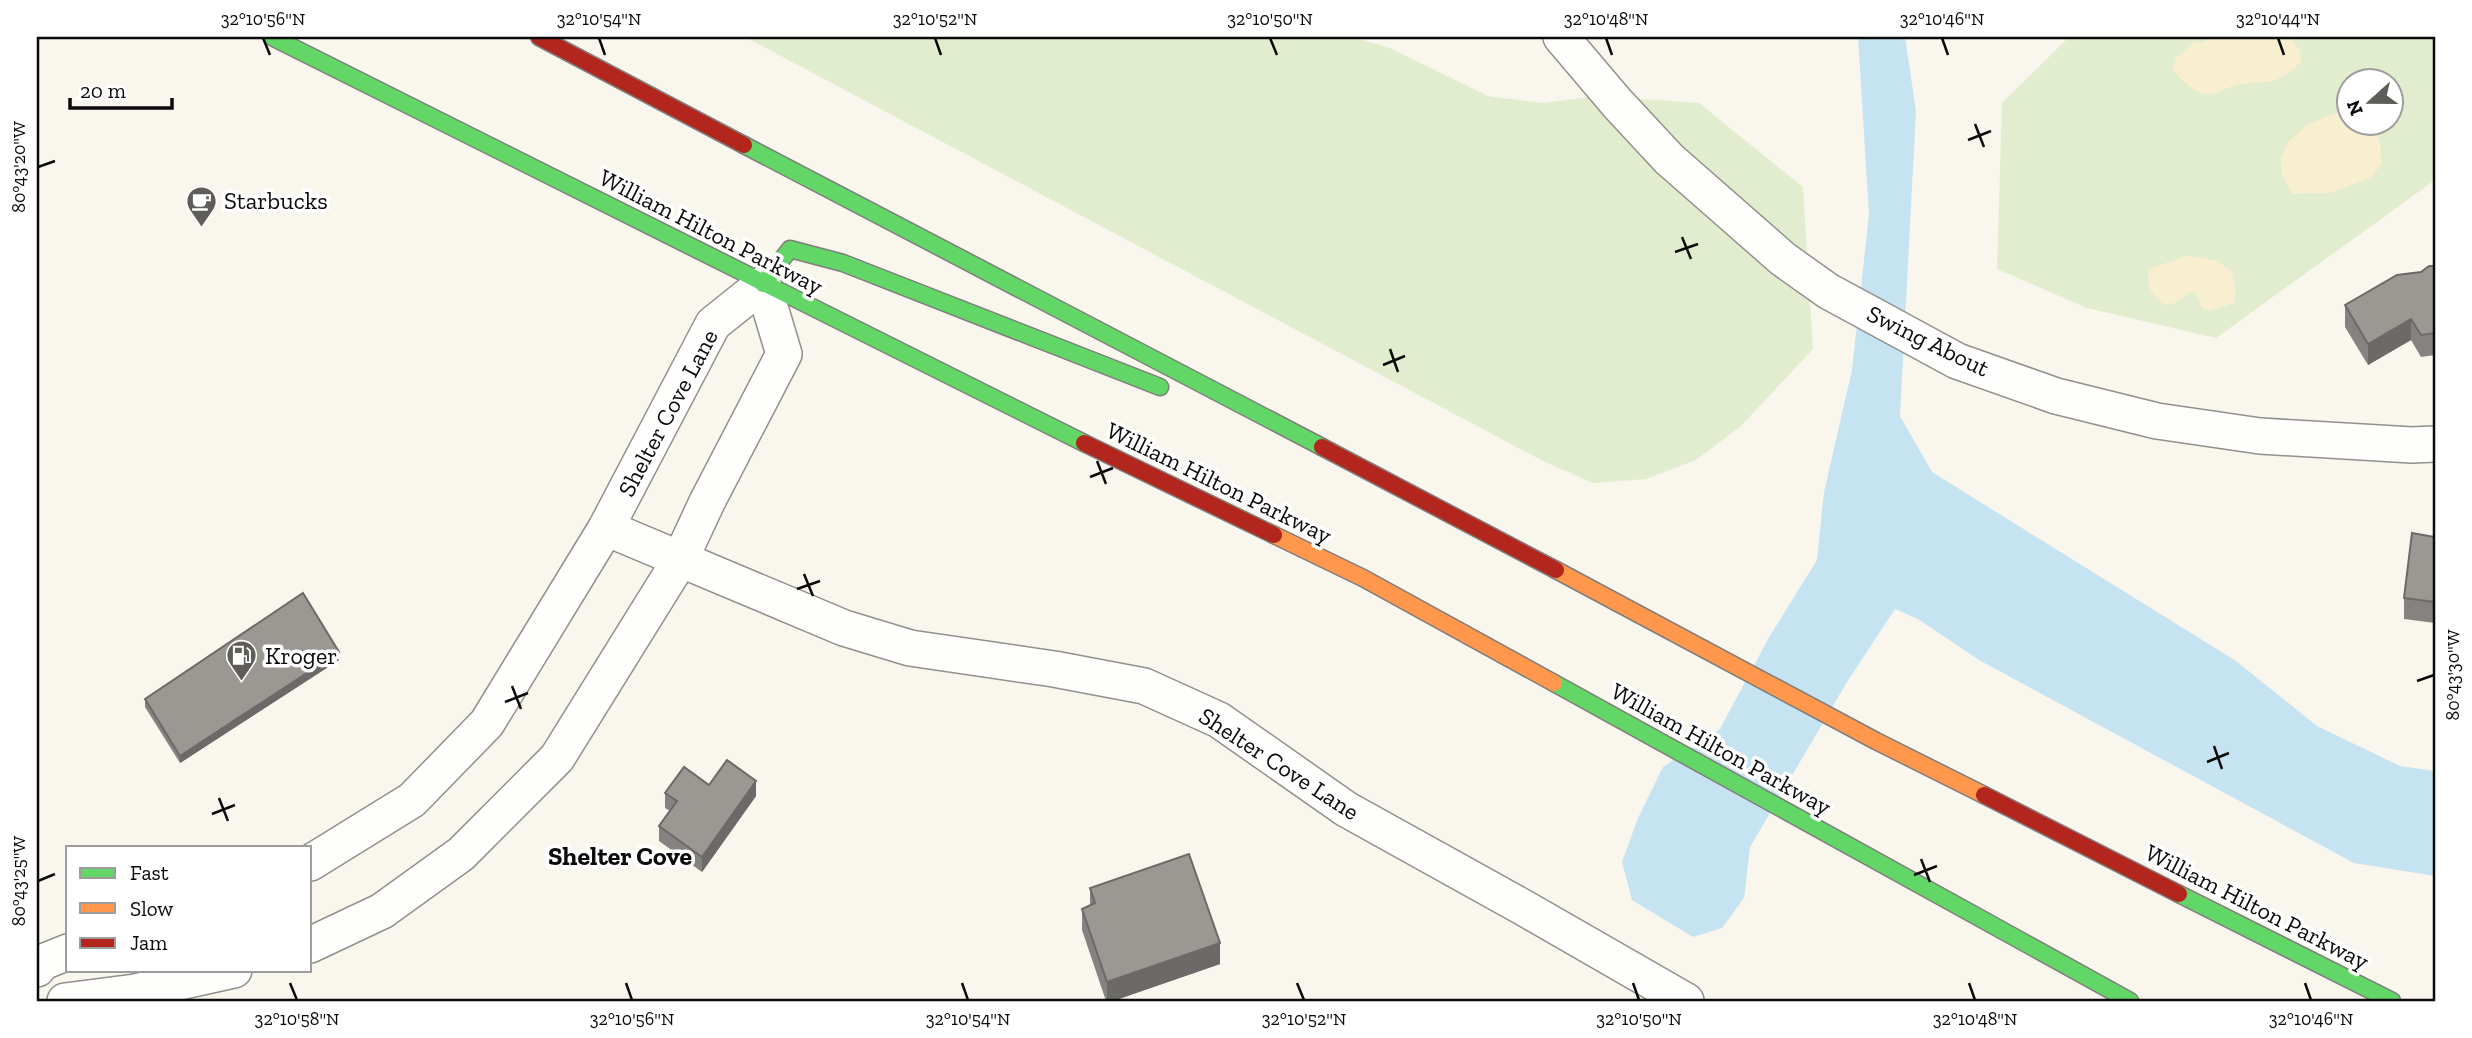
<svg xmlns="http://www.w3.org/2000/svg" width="2472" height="1038" viewBox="0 0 2472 1038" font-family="'Zilla Slab',serif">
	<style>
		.green { fill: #e2edcf; fill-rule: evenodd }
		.sand { fill: #f8eed0 }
		.water { fill: #c6e3f2 }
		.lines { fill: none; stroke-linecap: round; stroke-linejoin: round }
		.street-casing { stroke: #92908d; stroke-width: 38 }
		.fast-casing { stroke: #7f7e7a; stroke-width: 19 }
		.slow-casing { stroke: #7f7e7a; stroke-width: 19 }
		.jam-casing { stroke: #7f7e7a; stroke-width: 19 }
		.street { stroke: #fefefc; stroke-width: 35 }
		.fast { stroke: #63d668; stroke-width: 16 }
		.slow { stroke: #ff974d; stroke-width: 16 }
		.jam { stroke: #b3261e; stroke-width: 16 }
		.wall { fill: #85837f }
		.shaded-wall { fill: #6c6a68 }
		.building { fill: #9b9894; stroke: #6c6a68; stroke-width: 2 }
		.ticks { fill: none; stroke: #0a0a0a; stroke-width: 2.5 }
		.labels { text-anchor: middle; stroke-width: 7; stroke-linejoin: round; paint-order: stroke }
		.poi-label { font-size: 24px; fill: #0a0a0a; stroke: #fff; text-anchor: start }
		.street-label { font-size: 24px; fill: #0a0a0a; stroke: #fff }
		.neighbourhood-label { font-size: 26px; font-weight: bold; fill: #0a0a0a; stroke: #fff }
		.neatline { fill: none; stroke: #0a0a0a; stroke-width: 2.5 }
		.ticks-label { font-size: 18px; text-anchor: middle; fill: #0a0a0a }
	</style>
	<rect width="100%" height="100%" fill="#f9f6ee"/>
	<g class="green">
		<path d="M745,37H1352L1390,48L1488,96L1543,103L1598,96L1699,103L1803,187L1813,349L1741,426L1696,460L1646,479L1593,483L1543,461Z"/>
		<path d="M2069,37H2435V180L2216,338L2087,308L1997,269L2002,103ZM2350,80H2392V122H2350Z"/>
	</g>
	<g class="sand">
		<path d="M2212,37H2290L2300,51L2301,62C2275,85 2272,81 2240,84C2233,85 2226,89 2219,92C2199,100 2185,83 2173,70L2176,58L2194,42H2204Z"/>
		<path d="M2349,108L2350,122L2373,123L2380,143L2382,163L2371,178L2329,193L2293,194L2282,175L2281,159L2288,142L2308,124Z"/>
		<path d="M2186,256L2216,260L2232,272L2236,293L2234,303L2209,311L2202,308L2198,297L2192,291L2175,303L2165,305C2151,296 2146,285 2149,269Z"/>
	</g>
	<path class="water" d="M1858,37H1905L1916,111L1900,416L1932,472L2236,661L2317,726L2400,766L2435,771V876L2354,863L1979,660L1918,619L1895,609L1847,682L1750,847L1744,898L1722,928L1693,937L1632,900L1622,862L1638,818L1663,767L1720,729L1768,639L1817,560L1824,492L1852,370L1869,214Z"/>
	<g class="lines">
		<defs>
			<g id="street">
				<path d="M1561,37L1617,103L1669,159L1783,259L1828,291L1957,361L2056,396L2157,421L2260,436L2412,445L2435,444"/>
				<path d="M606,528L844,628L910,648L1054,669L1144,686L1219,720L1346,809L1526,909L1686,1001"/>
				<path d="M310,863L412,800L487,723L606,528L713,324L763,284L784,354L707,502L680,560L557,758L461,854L382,911L310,945"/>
				<path d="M37,969L43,962L68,952"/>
				<path d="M65,1001L135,992L234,970"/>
			</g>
			<g id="fast">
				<path d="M272,37L1084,443"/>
				<path d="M744,145L1322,447"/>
				<path d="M763,284L790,249L843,263L1160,387"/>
				<path d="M1554,683L2130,1001"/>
				<path d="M2179,894L2392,1001"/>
			</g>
			<g id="slow">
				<path d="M1274,535L1363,578L1554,683"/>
				<path d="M1556,570L1876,741L1984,795"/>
			</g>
			<g id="jam">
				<path d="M539,37L744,145"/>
				<path d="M1084,443L1274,535"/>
				<path d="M1322,447L1556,570"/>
				<path d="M1984,795L2179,894"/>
			</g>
		</defs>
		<use href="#street" class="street-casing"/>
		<use href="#fast" class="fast-casing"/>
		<use href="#slow" class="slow-casing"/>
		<use href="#jam" class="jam-casing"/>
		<use href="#street" class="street"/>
		<use href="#fast" class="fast"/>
		<use href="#slow" class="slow"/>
		<use href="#jam" class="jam"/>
	</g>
	<g class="wall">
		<path d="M2435,266V355L2421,357L2411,340L2368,365L2345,327V305Z"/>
		<path d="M2435,537V623L2404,619V598Z"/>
		<path d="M339,660L180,763L145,707V699Z"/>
		<path d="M709,785L756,796L702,872L659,841V826L670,811L665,808V793Z"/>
		<path d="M1090,888L1220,964L1113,1001H1106L1082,930V909L1090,906Z"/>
	</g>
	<g class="shaded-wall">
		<path d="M2411,319V340L2368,365V344Z"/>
		<path d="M339,652V660L180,763V756Z"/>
		<path d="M756,781V796L702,872V857Z"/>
		<path d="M1220,943V964L1113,1001H1107V982Z"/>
	</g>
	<g class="building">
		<path d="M2429,266H2435V333L2421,335L2411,319L2368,344L2345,305L2397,275L2421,272Z"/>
		<path d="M2412,533L2435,537V602L2404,598Z"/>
		<path d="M303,593L339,652L180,756L145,699Z"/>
		<path d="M727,760L756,781L702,857L659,826L677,801L665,793L684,767L709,785Z"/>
		<path d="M1189,854L1220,943L1107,982L1082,909L1095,903L1090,888Z"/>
	</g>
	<path class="ticks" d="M263,38L270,55M599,38L605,55M935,38L941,55M1270,38L1277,55M1606,38L1612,55M1942,38L1948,55M2278,38L2284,55M1975,124L1984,147M1968,140L1991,131M38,167L55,161M1682,237L1691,259M1675,252L1698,244M1390,349L1398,372M1383,365L1405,356M1097,461L1106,484M1090,477L1113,468M804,574L813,596M797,589L820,581M2417,681L2434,675M512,686L521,709M505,702L528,693M2214,746L2222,769M2207,762L2229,753M219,798L228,821M212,814L235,805M1921,859L1930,882M1914,875L1937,866M38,881L55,874M290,983L297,1000M626,983L632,1000M962,983L968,1000M1297,983L1304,1000M1633,983L1639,1000M1969,983L1975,1000M2305,983L2311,1000"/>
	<defs>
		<symbol id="cafe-pin" viewBox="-11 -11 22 30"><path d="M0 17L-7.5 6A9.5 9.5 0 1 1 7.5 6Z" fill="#5e5d5a" stroke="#fff"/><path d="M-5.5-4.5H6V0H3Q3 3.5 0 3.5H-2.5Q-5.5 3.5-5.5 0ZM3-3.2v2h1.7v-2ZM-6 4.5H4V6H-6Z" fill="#fff"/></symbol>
		<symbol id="fuel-pin" viewBox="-11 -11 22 30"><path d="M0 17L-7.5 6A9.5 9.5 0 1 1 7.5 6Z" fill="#5e5d5a" stroke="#fff"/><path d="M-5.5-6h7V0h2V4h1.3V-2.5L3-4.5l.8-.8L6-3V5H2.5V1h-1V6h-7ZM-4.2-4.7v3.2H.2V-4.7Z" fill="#fff"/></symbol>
	</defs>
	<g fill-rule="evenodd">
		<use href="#cafe-pin" x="184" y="184" width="35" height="47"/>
		<use href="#fuel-pin" x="224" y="638" width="35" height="47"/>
	</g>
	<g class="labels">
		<g class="poi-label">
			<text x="224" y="209">Starbucks</text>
			<text x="265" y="664">Kroger</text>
		</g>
		<g class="street-label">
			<text transform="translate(711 232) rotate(27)" y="8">William Hilton Parkway</text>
			<text transform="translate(1928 341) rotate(26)" y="8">Swing About</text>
			<text transform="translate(668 413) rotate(-62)" y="8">Shelter Cove Lane</text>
			<text transform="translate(1219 483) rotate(26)" y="8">William Hilton Parkway</text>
			<text transform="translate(1721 749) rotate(29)" y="8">William Hilton Parkway</text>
			<text transform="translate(1279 764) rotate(33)" y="8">Shelter Cove Lane</text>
			<text transform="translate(2257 907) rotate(27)" y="8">William Hilton Parkway</text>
		</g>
		<g class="neighbourhood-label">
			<text x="620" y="865">Shelter Cove</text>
		</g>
	</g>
	<rect width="2472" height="1038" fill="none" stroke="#ffffff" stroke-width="77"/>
	<rect x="66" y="846" width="245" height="126" fill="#ffffff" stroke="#9d9d9d" stroke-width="2"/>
	<rect x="80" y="868" width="35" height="10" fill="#63d668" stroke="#9d9d9d" stroke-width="2"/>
	<text x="130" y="880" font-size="21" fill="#0a0a0a">Fast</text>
	<rect x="80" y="903" width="35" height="10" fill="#ff974d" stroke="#9d9d9d" stroke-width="2"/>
	<text x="130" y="916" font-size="21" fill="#0a0a0a">Slow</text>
	<rect x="80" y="938" width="35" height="10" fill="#b3261e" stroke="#9d9d9d" stroke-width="2"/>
	<text x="130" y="950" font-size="21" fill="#0a0a0a">Jam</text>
	<g transform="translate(2370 102) rotate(249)"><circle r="33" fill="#ffffff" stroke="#9d9d9d" stroke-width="2"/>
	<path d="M0-5L12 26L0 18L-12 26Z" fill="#5e5d5a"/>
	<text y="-10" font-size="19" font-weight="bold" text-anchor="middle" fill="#0a0a0a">N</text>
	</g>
	<path d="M70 98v10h102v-10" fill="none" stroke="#0a0a0a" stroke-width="3.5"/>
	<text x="80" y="98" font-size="21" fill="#0a0a0a" stroke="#ffffff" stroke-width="5" paint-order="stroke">20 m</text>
	<rect x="38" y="38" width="2396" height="962" class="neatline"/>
	<g class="ticks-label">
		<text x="263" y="25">32°10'56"N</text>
		<text x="599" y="25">32°10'54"N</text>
		<text x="935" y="25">32°10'52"N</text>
		<text x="1270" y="25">32°10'50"N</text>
		<text x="1606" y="25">32°10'48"N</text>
		<text x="1942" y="25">32°10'46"N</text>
		<text x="2278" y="25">32°10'44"N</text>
		<text transform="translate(19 167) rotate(-90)" y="6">80°43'20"W</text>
		<text transform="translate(2453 675) rotate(-90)" y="6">80°43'30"W</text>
		<text transform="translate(19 881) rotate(-90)" y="6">80°43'25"W</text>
		<text x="297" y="1025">32°10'58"N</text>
		<text x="632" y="1025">32°10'56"N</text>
		<text x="968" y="1025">32°10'54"N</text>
		<text x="1304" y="1025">32°10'52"N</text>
		<text x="1639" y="1025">32°10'50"N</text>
		<text x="1975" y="1025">32°10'48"N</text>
		<text x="2311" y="1025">32°10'46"N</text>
	</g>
</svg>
